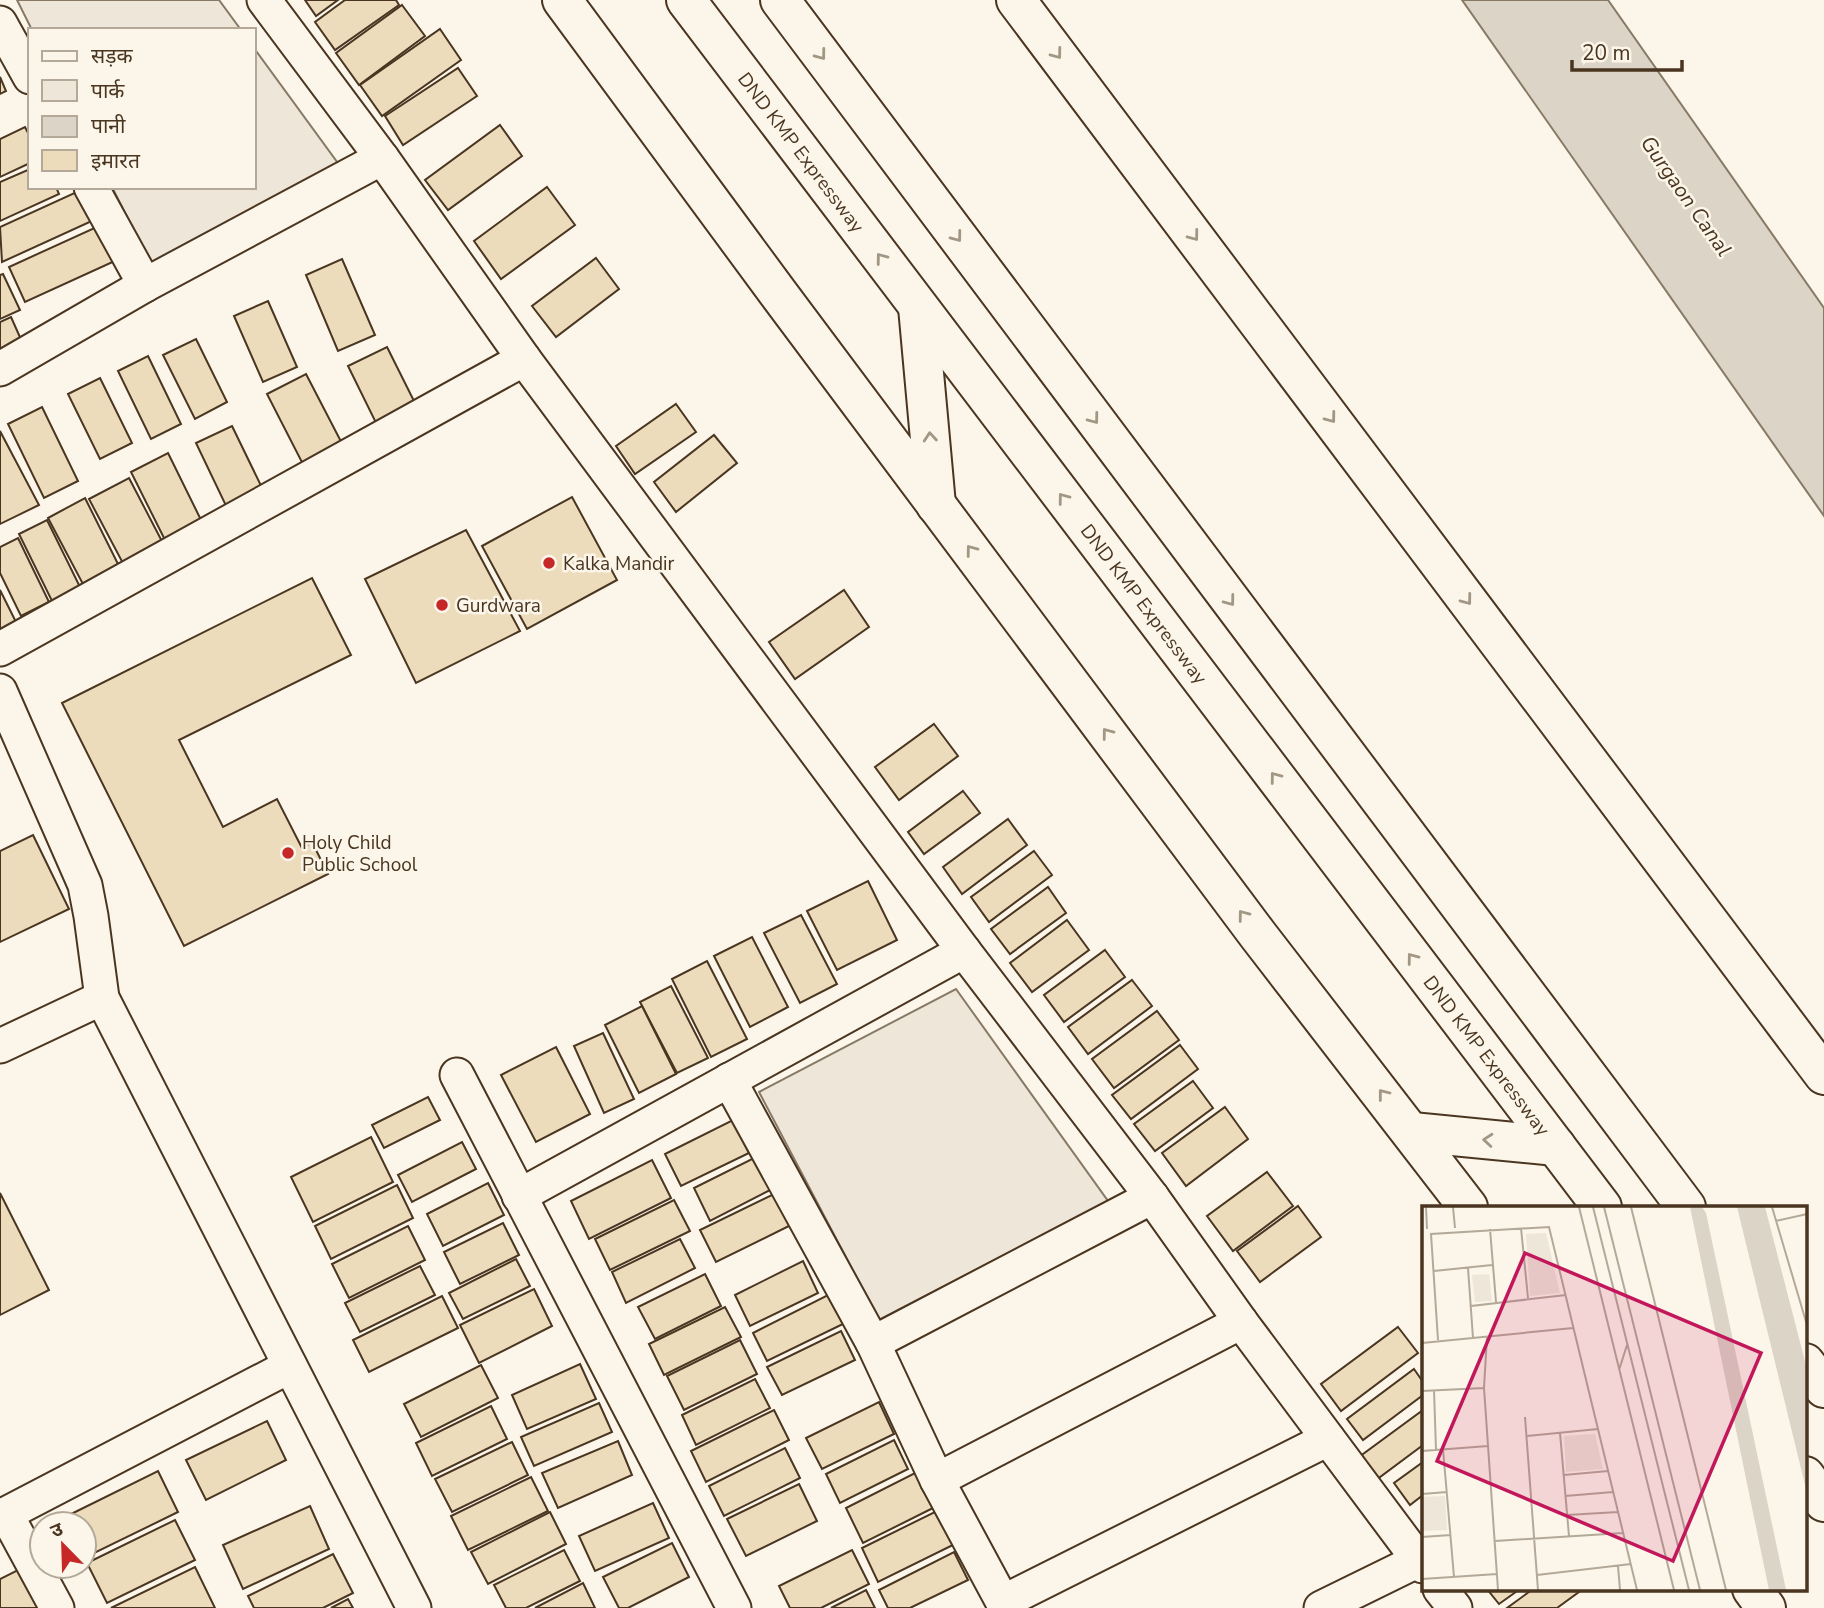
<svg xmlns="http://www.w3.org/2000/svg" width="1824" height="1608" viewBox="0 0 1824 1608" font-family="'Nunito Sans','Noto Sans Devanagari',sans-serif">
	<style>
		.green { fill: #ede6d9; stroke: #887966; stroke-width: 2 }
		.water { fill: #dcd4c6; stroke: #887966; stroke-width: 2 }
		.building { fill: #ecdcbc; stroke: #4a3520; stroke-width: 2 }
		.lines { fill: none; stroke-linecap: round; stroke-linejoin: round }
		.minor-casing { stroke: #4a3520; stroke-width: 37 }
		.tertiary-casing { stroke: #4a3520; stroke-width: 42 }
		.trunk-casing { stroke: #4a3520; stroke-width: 42 }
		.minor { stroke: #fbf6e9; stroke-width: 33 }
		.tertiary { stroke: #fbf6e9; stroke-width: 38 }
		.trunk { stroke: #fbf6e9; stroke-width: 38 }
		.oneway { stroke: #a29684 }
		.poi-dot { fill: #c62828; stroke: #fbf6e9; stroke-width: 2.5 }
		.labels { text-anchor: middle; stroke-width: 5; stroke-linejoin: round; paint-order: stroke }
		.street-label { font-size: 19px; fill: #4a3520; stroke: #fbf6e9 }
		.poi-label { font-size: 19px; fill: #4a3520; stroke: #fbf6e9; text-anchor: start }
		.water-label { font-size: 21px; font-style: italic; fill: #4a3520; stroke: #fbf6e9 }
		.inset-road { fill: none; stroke: #b4a999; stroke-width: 2 }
		.view { fill: #c2185b; fill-opacity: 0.15; stroke: #c2185b; stroke-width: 3.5 }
		.inset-edge { fill: none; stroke: #4a3520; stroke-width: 3.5 }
	</style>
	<rect width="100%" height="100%" fill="#fbf6e9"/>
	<g class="green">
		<path d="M17,0H219L241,30H32Z"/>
		<path d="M254,48L340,166L152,267L112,187H254Z"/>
		<path d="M956,989L1108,1201L879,1320L759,1092Z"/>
	</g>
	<path class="water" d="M1462,0H1608L1824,308V516Z"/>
	<g class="building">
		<path d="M305,0H338L316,16Z"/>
		<path d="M345,0H396L399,5L335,50L315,22Z"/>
		<path d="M402,5L425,36L359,85L336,53Z"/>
		<path d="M440,29L461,60L382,116L360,85Z"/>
		<path d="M458,68L477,96L403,145L385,116Z"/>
		<path d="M0,77L6,91L0,94Z"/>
		<path d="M500,125L522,156L448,210L425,180Z"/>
		<path d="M25,127L30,137V163L0,177V139Z"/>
		<path d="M30,169V187H56L59,194L0,221V182Z"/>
		<path d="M547,187L575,225L501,279L474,241Z"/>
		<path d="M81,190L94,220L2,262L0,227Z"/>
		<path d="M101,225L117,260L25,302L9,267Z"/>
		<path d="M596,258L619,289L556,337L532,306Z"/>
		<path d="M342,259L375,335L338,351L306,275Z"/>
		<path d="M3,274L20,310L0,319V275Z"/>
		<path d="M268,301L297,367L263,382L234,316Z"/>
		<path d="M11,317L27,353L0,366V322Z"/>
		<path d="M196,339L227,402L195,419L163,355Z"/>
		<path d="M387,347L420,413L381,433L348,366Z"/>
		<path d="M148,356L181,424L151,439L118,371Z"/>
		<path d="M306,374L348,455L309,476L267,394Z"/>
		<path d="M100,378L132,443L100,459L68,394Z"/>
		<path d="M676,404L696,432L635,474L616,446Z"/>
		<path d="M42,407L78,481L44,498L8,424Z"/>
		<path d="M232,426L266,496L230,514L196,443Z"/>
		<path d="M0,431L39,505L0,524Z"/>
		<path d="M714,435L737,463L676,512L654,482Z"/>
		<path d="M168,453L203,524L166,542L131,472Z"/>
		<path d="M129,478L166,549L126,569L89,499Z"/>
		<path d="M572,497L617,580L527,629L482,546Z"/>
		<path d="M85,498L120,568L84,586L48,518Z"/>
		<path d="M47,520L81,589L53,603L19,534Z"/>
		<path d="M466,530L520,631L416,683L365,579Z"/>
		<path d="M18,538L49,602L21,616L0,573V547Z"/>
		<path d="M312,578L351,655L179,740L223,827L277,799L302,848L312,842L328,874L184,946L62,703Z"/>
		<path d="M0,590L18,626L0,635Z"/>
		<path d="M844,590L869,627L795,679L769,642Z"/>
		<path d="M934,724L958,756L899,800L875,767Z"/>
		<path d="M963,791L980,813L924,854L908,832Z"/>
		<path d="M1008,819L1027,845L962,894L943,867Z"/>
		<path d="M33,835L69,909L0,942V851Z"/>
		<path d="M1034,851L1052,875L989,922L971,897Z"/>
		<path d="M868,881L897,940L837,970L807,911Z"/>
		<path d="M1048,887L1066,913L1010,954L991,929Z"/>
		<path d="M801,915L837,984L800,1003L764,933Z"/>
		<path d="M1067,920L1089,950L1032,992L1010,963Z"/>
		<path d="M752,937L788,1007L750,1027L714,956Z"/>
		<path d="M1105,950L1125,977L1064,1022L1044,995Z"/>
		<path d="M707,961L747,1039L711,1057L672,979Z"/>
		<path d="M1132,980L1152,1006L1088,1054L1068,1027Z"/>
		<path d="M671,986L708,1058L677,1073L640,1002Z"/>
		<path d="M642,1006L676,1074L639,1093L605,1025Z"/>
		<path d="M1157,1011L1179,1040L1114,1088L1092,1059Z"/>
		<path d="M603,1033L634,1099L604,1113L574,1046Z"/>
		<path d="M1180,1045L1198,1069L1131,1119L1112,1095Z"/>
		<path d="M556,1047L590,1114L536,1142L501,1075Z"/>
		<path d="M1193,1081L1213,1108L1155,1151L1134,1124Z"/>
		<path d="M428,1097L440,1120L384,1148L372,1125Z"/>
		<path d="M1225,1107L1248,1139L1186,1186L1162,1153Z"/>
		<path d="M733,1120L749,1153L681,1186L665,1154Z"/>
		<path d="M371,1137L393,1182L313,1222L291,1177Z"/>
		<path d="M462,1142L476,1169L412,1202L398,1175Z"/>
		<path d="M760,1155L776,1187L710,1221L694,1188Z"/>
		<path d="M652,1160L671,1198L589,1239L571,1201Z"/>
		<path d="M1267,1172L1293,1206L1233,1251L1207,1216Z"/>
		<path d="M488,1183L504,1215L443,1246L427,1214Z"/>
		<path d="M397,1185L413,1218L331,1259L315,1226Z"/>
		<path d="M0,1193L49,1290L0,1315Z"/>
		<path d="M776,1193L791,1225L716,1262L700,1230Z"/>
		<path d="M674,1200L690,1231L610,1270L595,1239Z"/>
		<path d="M1298,1206L1321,1237L1260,1282L1237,1251Z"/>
		<path d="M503,1223L519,1255L460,1284L444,1252Z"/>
		<path d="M408,1226L425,1260L349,1298L332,1264Z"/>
		<path d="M680,1239L695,1268L626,1303L612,1272Z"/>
		<path d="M516,1259L530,1286L463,1319L449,1293Z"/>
		<path d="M803,1261L818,1293L750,1326L735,1295Z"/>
		<path d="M420,1266L435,1295L360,1332L345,1303Z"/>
		<path d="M705,1274L721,1306L655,1339L638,1307Z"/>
		<path d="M534,1289L552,1326L479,1363L460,1325Z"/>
		<path d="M830,1294L845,1323L767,1361L753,1333Z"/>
		<path d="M442,1296L458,1328L369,1372L353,1340Z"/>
		<path d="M725,1307L741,1337L664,1375L649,1344Z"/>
		<path d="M1398,1327L1418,1353L1341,1411L1321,1384Z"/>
		<path d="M841,1331L855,1360L782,1395L767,1367Z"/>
		<path d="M740,1340L757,1374L684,1410L667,1376Z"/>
		<path d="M580,1364L596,1399L527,1429L512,1395Z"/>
		<path d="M481,1365L498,1398L421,1437L404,1404Z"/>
		<path d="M1414,1369L1423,1382V1395L1363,1440L1347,1419Z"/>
		<path d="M755,1379L770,1408L696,1445L682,1415Z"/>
		<path d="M879,1402L894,1434L822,1469L806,1438Z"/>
		<path d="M599,1403L612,1432L534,1466L521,1437Z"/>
		<path d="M491,1406L507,1439L432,1476L416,1443Z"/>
		<path d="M774,1410L789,1440L706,1482L691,1451Z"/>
		<path d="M1423,1410V1445L1376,1480L1359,1457Z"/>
		<path d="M267,1421L286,1460L206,1500L186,1460Z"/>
		<path d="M894,1440L908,1469L840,1503L826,1474Z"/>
		<path d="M618,1441L632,1475L558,1508L542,1473Z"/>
		<path d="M512,1442L528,1475L452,1512L435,1479Z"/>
		<path d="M785,1448L800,1478L724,1516L709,1486Z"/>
		<path d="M1423,1462V1495L1410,1505L1394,1483Z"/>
		<path d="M158,1471L178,1512L84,1558V1524H64L61,1519Z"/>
		<path d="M917,1472L935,1507L863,1543L846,1508Z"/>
		<path d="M531,1477L548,1511L468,1550L451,1516Z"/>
		<path d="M799,1484L817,1521L746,1556L727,1519Z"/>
		<path d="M653,1503L669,1538L595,1571L579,1536Z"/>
		<path d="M310,1506L329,1549L243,1589L223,1545Z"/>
		<path d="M945,1507L961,1541L878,1582L862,1548Z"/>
		<path d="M550,1512L566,1544L488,1584L471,1552Z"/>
		<path d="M175,1520L195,1560L107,1603L87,1563Z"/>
		<path d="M672,1543L689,1577L628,1608H619L603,1577Z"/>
		<path d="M564,1550L580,1581L526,1608H506L494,1585Z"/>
		<path d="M852,1550L869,1584L821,1608H790L779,1586Z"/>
		<path d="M954,1552L968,1580L910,1608H888L879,1590Z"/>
		<path d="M333,1554L353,1593L323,1608H254L248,1596Z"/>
		<path d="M32,1563L54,1608H0V1579Z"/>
		<path d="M195,1567L215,1608H111Z"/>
		<path d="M583,1583L595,1608H535Z"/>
		<path d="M1487,1589H1520L1499,1604Z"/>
		<path d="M1533,1589H1583L1557,1608H1507Z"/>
		<path d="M866,1590L875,1608H831Z"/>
		<path d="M348,1599L353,1608H331Z"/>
	</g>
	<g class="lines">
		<defs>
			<g id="minor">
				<path d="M264,0L382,158L524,359L964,951L1152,1197L1241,1322L1423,1566"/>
				<path d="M0,23L30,77"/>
				<path d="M91,187L145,285"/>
				<path d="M0,369L145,285L382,158"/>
				<path d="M0,649L524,359"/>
				<path d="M0,691L85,885L91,916L102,998L414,1608"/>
				<path d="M0,1046L102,998"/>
				<path d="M457,1075L734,1608"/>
				<path d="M729,1080L873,1343L937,1480L1006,1608"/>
				<path d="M519,1196L964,951"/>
				<path d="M873,1343L1152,1197"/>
				<path d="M937,1480L1241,1322"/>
				<path d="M6,1514L57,1608"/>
				<path d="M0,1517L290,1366"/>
				<path d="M1440,1589L1455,1608"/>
				<path d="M1003,1602L1328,1439"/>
				<path d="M1321,1608L1419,1560"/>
			</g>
			<g id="tertiary">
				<path d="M562,0L778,293L1258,935L1468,1207"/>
				<path d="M1016,0L1824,1075"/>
				<path d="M1752,1589L1766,1608"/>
			</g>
			<g id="trunk">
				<path id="s1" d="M686,0L1602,1207"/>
				<path d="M780,0L1686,1207"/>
				<path d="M918,307L936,505"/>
				<path d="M1412,1132L1556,1146"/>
				<path d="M1805,1363L1824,1388"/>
				<path d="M1805,1476L1824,1502"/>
			</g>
		</defs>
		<use href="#minor" class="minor-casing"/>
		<use href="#tertiary" class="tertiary-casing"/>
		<use href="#trunk" class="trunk-casing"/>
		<use href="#minor" class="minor"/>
		<use href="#tertiary" class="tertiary"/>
		<use href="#trunk" class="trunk"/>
	</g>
	<defs><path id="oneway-chevron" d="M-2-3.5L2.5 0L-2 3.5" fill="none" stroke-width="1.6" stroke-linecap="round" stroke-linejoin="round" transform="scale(1.75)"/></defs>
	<g class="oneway">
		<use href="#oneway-chevron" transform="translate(1057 54) rotate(53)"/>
		<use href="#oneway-chevron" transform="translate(821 55) rotate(53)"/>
		<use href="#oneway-chevron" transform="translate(1194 236) rotate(53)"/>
		<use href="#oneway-chevron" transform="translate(957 237) rotate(53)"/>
		<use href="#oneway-chevron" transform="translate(881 258) rotate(-127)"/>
		<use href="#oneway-chevron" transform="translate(1331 418) rotate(53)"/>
		<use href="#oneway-chevron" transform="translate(1094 419) rotate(53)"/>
		<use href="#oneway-chevron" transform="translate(930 437) rotate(-95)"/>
		<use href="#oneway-chevron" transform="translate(1063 498) rotate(-127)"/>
		<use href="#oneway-chevron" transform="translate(971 550) rotate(-127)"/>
		<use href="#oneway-chevron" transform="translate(1467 600) rotate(53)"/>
		<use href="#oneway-chevron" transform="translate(1230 601) rotate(53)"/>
		<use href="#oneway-chevron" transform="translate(1107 733) rotate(-127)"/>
		<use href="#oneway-chevron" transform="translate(1275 777) rotate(-127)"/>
		<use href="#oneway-chevron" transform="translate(1243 915) rotate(-127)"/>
		<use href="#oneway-chevron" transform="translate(1412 958) rotate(-127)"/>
		<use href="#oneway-chevron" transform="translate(1383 1094) rotate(-128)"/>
		<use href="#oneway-chevron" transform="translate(1488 1140) rotate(-175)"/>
	</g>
	<g class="poi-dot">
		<circle cx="549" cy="563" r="7"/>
		<circle cx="442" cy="605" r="7"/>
		<circle cx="288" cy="853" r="7"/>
	</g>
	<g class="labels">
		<g class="street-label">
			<text dy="7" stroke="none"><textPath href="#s1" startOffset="191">DND KMP Expressway</textPath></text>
			<text dy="7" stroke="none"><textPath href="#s1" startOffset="758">DND KMP Expressway</textPath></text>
			<text dy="7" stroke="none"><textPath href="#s1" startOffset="1325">DND KMP Expressway</textPath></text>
		</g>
		<g class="poi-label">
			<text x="563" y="570">Kalka Mandir</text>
			<text x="456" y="612">Gurdwara</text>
			<text x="302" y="849">Holy Child<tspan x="302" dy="22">Public School</tspan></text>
		</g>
		<g class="water-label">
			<text transform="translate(1686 196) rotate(55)" y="7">Gurgaon Canal</text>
		</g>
	</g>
	<g transform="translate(1422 1206)">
		<rect width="385" height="385" fill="#fbf6e9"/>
		<path d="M124,27L138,87L108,90L104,28ZM67,68L70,95L53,96L50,69ZM173,228L181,263L144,266L142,230ZM23,290L25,324L0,325V291Z" fill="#ede6d9"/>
		<path d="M268,1H280L284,7L364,384H347ZM315,1H343L385,163V287Z" fill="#dcd4c6"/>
		<path class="inset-road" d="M4,1L5,23M31,1L33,22M157,1L252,384M171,1L267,384M182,1L278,384M209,1L304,384M350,1L385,119M354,15L385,8M99,22L106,92M68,23L74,96M46,62L51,132M12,65L70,59M49,100L144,89M65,131L62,182L76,384M16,134L9,28L127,21L215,384M0,137L151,122M197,164L205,139M12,184L14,244M0,185L62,182M103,211L116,384M138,227L147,330M105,230L176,223M21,243L32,371M0,245L66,240M142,269L186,265M0,288L25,286M143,290L191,286M145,309L196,306M0,331L29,329M73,335L201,327M196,360L198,384M115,369L209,358M0,373L75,368"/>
		<path class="view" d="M103,47L339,147L251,355L15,255Z"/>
		<rect width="385" height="385" class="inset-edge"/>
	</g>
	<rect x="28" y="28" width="228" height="161" fill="#fbf6e9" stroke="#b4a999" stroke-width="2"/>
	<rect x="42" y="51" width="35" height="10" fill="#fbf6e9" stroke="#b4a999" stroke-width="2"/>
	<text x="91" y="63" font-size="21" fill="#4a3520">सड़क</text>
	<rect x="42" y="80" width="35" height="21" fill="#ede6d9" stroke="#b4a999" stroke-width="2"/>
	<text x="91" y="98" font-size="21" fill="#4a3520">पार्क</text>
	<rect x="42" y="116" width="35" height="21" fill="#dcd4c6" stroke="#b4a999" stroke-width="2"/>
	<text x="91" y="133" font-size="21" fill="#4a3520">पानी</text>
	<rect x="42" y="150" width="35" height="21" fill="#ecdcbc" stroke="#b4a999" stroke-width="2"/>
	<text x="91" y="168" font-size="21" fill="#4a3520">इमारत</text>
	<g transform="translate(63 1545) rotate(337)"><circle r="33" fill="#fbf6e9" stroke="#b4a999" stroke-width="2"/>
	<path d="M0-5L12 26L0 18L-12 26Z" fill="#c62828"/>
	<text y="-10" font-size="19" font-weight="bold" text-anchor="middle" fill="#4a3520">उ</text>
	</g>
	<path d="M1572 60v10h110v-10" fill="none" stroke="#4a3520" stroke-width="3.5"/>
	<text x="1582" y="60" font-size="21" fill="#4a3520" stroke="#fbf6e9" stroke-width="5" paint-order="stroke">20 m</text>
</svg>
